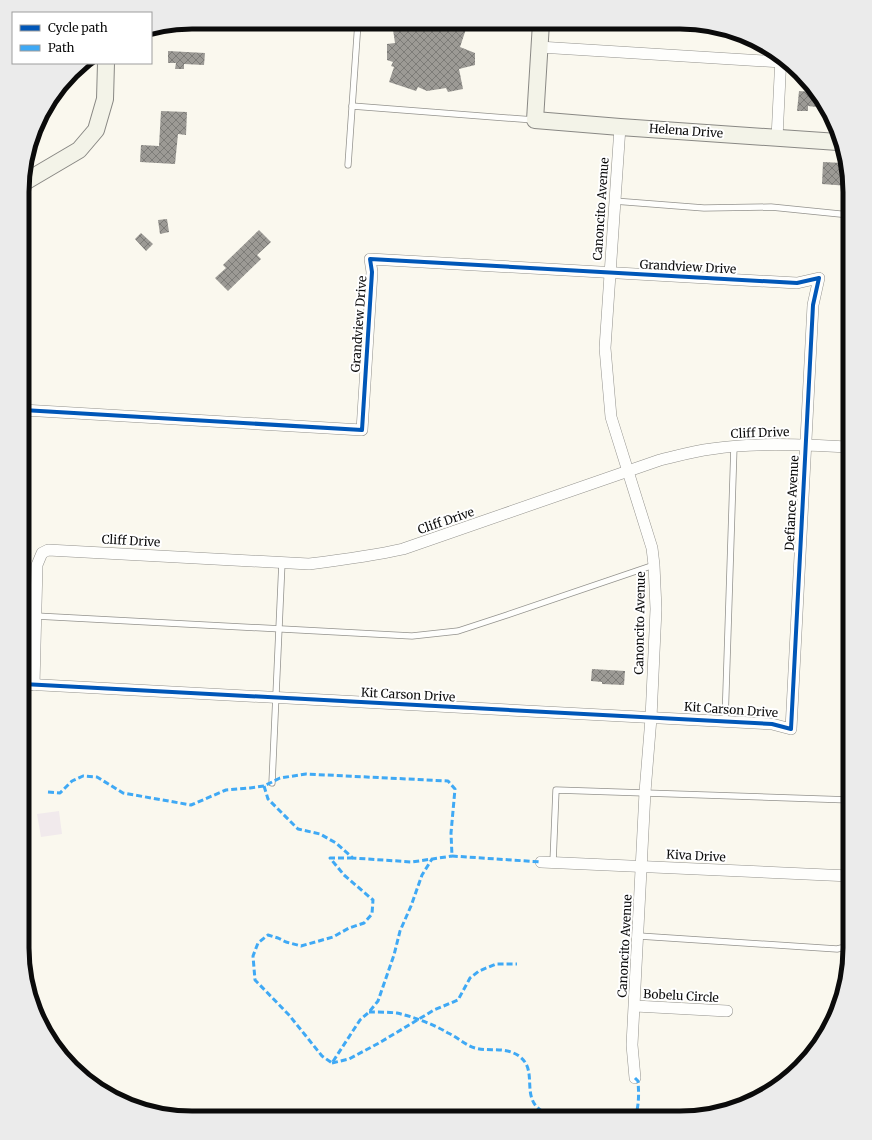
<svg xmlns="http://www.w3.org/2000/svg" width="872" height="1140" viewBox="0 0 872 1140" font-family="Merriweather,serif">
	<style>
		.industrial { fill: #f1eaec }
		.building { fill: url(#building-cross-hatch) }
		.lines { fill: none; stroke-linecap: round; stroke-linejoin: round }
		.service-casing { stroke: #93928d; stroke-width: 7 }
		.minor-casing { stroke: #93928d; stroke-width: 12 }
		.secondary-casing { stroke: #898884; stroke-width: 18 }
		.service { stroke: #fefefc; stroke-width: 5.5 }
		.minor { stroke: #fefefc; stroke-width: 11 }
		.secondary { stroke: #f3f3e8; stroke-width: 16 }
		.quiet { stroke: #3fa9f5; stroke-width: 3; stroke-dasharray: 6 3; stroke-linecap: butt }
		.cycleway-casing { stroke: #fff; stroke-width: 6 }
		.cycleway { stroke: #0057b8; stroke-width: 4 }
		.labels { text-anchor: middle; stroke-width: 4; stroke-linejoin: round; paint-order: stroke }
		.street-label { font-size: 12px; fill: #0b0b0b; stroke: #fff }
		.rim { fill: none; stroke: #0b0b0b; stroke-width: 5 }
	</style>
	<defs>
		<pattern id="building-cross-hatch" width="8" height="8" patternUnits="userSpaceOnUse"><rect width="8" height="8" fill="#9c9a95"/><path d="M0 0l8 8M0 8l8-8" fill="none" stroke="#7d7c78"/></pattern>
	</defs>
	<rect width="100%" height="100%" fill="#faf8ee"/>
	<path class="industrial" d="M59,811L62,834L41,837L37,814Z"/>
	<g class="building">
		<path d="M392,23H411V25L421,23H438L451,27L453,23H468L460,47L475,53V65L459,69L463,89L448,92L446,88L427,91L418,87L416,91L389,82L394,67L391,66L393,62L387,60V44L395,43Z"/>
		<path d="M168,51L205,53L204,65L184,64V69H175L176,63H168Z"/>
		<path d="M799,91L813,92L825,108L808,106V111H797Z"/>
		<path d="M161,111L187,112L186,135L178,134L175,164L140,162L141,145L159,146Z"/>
		<path d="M823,162L843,163L849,186L822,184Z"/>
		<path d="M167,219L169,232L160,234L158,220Z"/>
		<path d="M259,230L271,242L257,255L261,259L228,291L215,278L226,268L223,265Z"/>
		<path d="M141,233L153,244L146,251L135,239Z"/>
		<path d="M592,669L625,671L624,685L602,684V682L591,681Z"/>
	</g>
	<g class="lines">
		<defs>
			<g id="service">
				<path d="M352,106L534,120"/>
				<path d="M348,165L358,22"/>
				<path d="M614,201L704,208L771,207L850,215"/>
				<path d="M36,616L412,636L458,631L507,615L654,565"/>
				<path d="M725,722L734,446"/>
				<path d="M272,783L282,562"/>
				<path d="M553,862L556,790L850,800"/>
				<path d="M639,936L837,949L850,946"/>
			</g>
			<g id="minor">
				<path d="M188,23L206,24"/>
				<path d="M539,47L781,62"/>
				<path d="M620,127L605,348L611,417L652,548L654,565L656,609L651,718L645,792L632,1045L635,1078"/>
				<path d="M777,138L781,56"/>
				<path d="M23,684L772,724L791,729L813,305L819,278L797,283L370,259L372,272L362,430L23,410"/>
				<path d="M34,685L37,565L42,553L48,550L309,564C341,560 372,556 403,549L660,460C677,456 694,451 711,449C757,442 804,445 850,447"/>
				<path d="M541,862L850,876"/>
				<path d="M635,1006L727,1011"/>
			</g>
			<g id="secondary">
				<path d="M541,23L535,120L620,127L838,142"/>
				<path d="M23,183L79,150L96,130L105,99L106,63"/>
			</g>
		</defs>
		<use href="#service" class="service-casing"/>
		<use href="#minor" class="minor-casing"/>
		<use href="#secondary" class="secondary-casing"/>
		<use href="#service" class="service"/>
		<use href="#minor" class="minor"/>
		<use href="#secondary" class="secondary"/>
		<g class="quiet">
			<path d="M264,786L268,799L298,829L320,834L336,843L353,858L412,862L452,856"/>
			<path d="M48,792L60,793L72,781L83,776L97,777L123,793L191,805L226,790L250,788L264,786L280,778L306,774L448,781L455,789L451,833L452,856L541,862"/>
			<path d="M353,858H330L344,875L373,900L372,914L364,923L349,928L333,937L301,946L286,942L278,938L268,935L258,943L253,956L255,980L289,1015L322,1056L332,1063L360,1020L369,1012L378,1001L394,955L400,931L411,906L422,875L432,859"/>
			<path d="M369,1012C378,1012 388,1012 397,1013C414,1017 433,1024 448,1033C457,1037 465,1045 475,1048C490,1052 504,1046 519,1056C540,1071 518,1099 545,1113C553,1117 564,1115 572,1118"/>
			<path d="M332,1063L349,1059L379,1043L434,1010L458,1000L470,978L479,971L496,964H517"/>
			<path d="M635,1078L638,1081C639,1095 639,1105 635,1118"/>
		</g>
		<defs>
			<path id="cycleway" d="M23,684L772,724L791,729L813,305L819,278L797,283L370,259L372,272L362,430L23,410"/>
		</defs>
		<use href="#cycleway" class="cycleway-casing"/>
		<use href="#cycleway" class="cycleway"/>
	</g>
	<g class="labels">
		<g class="street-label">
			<text transform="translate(686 131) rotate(4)" y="4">Helena Drive</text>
			<text transform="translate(601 209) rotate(-86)" y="4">Canoncito Avenue</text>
			<text transform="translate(688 267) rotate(3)" y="4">Grandview Drive</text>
			<text transform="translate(359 324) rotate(-86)" y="4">Grandview Drive</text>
			<text transform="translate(760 433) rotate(-2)" y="4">Cliff Drive</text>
			<text transform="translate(792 503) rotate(-87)" y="4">Defiance Avenue</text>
			<text transform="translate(446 521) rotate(-19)" y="4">Cliff Drive</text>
			<text transform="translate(131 541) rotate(3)" y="4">Cliff Drive</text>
			<text transform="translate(640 623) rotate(-89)" y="4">Canoncito Avenue</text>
			<text transform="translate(408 695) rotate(3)" y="4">Kit Carson Drive</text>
			<text transform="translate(731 710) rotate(4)" y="4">Kit Carson Drive</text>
			<text transform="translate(696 856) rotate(3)" y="4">Kiva Drive</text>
			<text transform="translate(625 946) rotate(-87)" y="4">Canoncito Avenue</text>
			<text transform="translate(681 996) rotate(3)" y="4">Bobelu Circle</text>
		</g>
	</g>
	<path d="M0 0H872V1140H0ZM192 29H680A163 163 0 0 1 843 192V948A163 163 0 0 1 680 1111H192A163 163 0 0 1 29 948V192A163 163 0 0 1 192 29Z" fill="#ebebeb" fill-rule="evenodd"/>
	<path class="rim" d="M192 29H680A163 163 0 0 1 843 192V948A163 163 0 0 1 680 1111H192A163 163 0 0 1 29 948V192A163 163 0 0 1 192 29Z"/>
	<rect x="12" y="12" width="140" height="52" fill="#ffffff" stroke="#9d9d9d"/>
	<rect x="20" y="25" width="20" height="6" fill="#0057b8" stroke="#9d9d9d"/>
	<text x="48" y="32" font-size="12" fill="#0b0b0b">Cycle path</text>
	<rect x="20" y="45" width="20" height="6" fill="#3fa9f5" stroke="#9d9d9d"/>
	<text x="48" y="52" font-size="12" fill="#0b0b0b">Path</text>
</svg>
